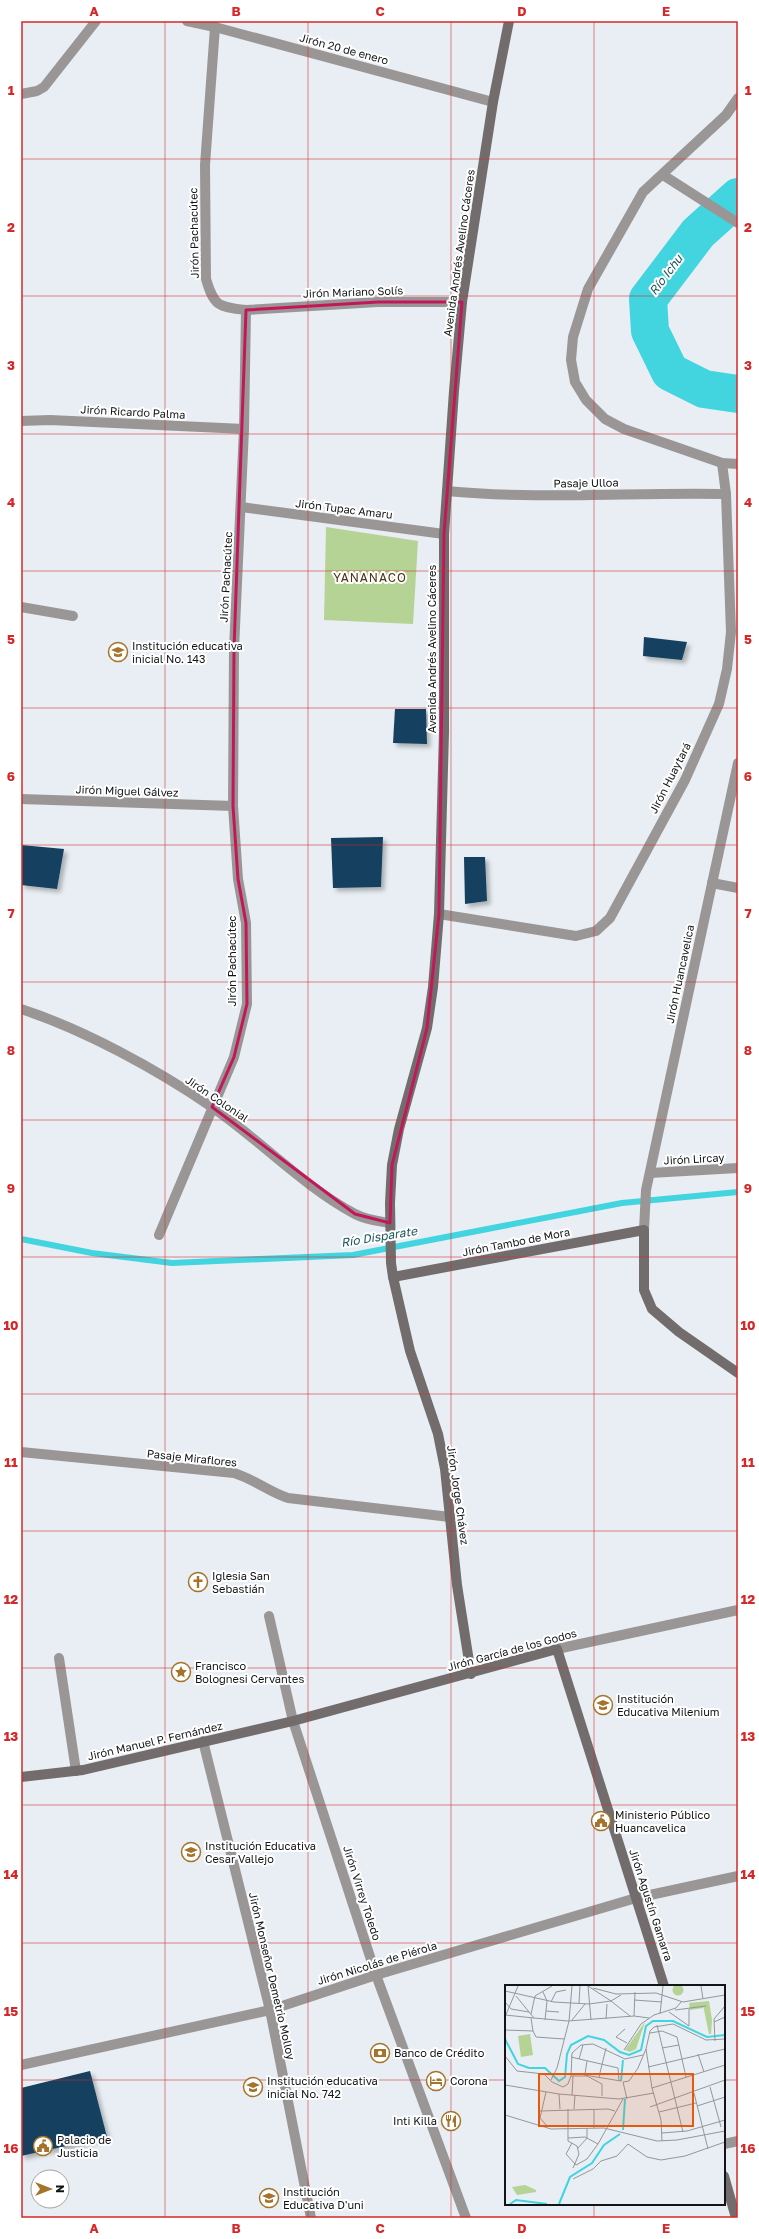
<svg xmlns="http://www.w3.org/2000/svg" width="759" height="2239" viewBox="0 0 759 2239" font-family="'Golos Text',sans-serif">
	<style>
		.green { fill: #b4d394 }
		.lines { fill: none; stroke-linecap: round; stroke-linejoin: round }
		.stream { stroke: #42d4df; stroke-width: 6 }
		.river { stroke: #42d4df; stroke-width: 38 }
		.building { fill: #124160; filter: url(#shadow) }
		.street { stroke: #9a9696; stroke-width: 10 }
		.secondary { stroke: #726d6c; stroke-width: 10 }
		.marked { fill: none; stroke: #c2185b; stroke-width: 3; stroke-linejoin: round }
		.grid { fill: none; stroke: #d62828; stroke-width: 1; stroke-opacity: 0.55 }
		.labels { text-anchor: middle; stroke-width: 4; stroke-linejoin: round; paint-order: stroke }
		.street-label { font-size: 11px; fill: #121415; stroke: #fff }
		.poi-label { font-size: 11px; fill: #121415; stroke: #fff; text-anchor: start }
		.water-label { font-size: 12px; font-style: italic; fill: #19555a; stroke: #fff }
		.neighbourhood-label { font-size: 12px; letter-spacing: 1px; fill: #4f3614; stroke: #fff }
		.inset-river { fill: none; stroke: #42d4df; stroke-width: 2 }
		.inset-road { fill: none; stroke: #92979a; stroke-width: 1 }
		.view { fill: #e8590c; fill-opacity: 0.15; stroke: #e8590c; stroke-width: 2 }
		.inset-edge { fill: none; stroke: #121415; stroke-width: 2 }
		.neatline { fill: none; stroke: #d62828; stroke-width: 1.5 }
		.grid-label { font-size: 13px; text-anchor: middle; font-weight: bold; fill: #d62828 }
	</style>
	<defs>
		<filter id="shadow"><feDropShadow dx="3.5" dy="3.5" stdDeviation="2" flood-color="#0004"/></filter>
	</defs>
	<rect width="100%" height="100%" fill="#e8eef3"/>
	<path class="green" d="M326,527L418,541L413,624L324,620Z"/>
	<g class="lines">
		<path class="stream" d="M21,1239L92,1253L172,1263L353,1255L622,1203L738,1192"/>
		<path class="river" d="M738,197L698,233L648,299L650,331L670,372L704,389L738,394"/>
	</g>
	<g class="building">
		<path d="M644,637L687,642L682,660L643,656Z"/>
		<path d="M395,709H426L427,744L393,743Z"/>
		<path d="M383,837L381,887L333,888L331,838Z"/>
		<path d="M21,845L64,849L57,889L21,885Z"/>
		<path d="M464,857H485L487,901L465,904Z"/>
		<path d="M90,2071L107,2137L21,2156V2088Z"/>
	</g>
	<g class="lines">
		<g class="street">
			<path d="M187,21L215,27L493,102"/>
			<path d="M21,94L37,91L44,87L96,21"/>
			<path d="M738,98L726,115L643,192L588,289L573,337L571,360L575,382L586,400L605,419L624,429L722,463L738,464"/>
			<path d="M663,175L738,223"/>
			<path d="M246,310L378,302H462"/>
			<path d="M21,421L50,420L244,429"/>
			<path d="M447,491C540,500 633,492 726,494"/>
			<path d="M241,507L444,534"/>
			<path d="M21,607L73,616"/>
			<path d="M21,799L233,806"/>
			<path d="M712,883L738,888"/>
			<path d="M439,914L576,936L596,931L610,918L685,780L719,704L727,669L731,632L726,494L722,463"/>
			<path d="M21,1009C85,1030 156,1069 212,1107C260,1140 303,1186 355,1214C366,1220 378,1221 390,1223"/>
			<path d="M650,1173L738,1168"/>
			<path d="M644,1230L646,1190L738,763"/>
			<path d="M159,1235L234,1057L247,1004L246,923L238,879L233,806L234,649L244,429L246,310C218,307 214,306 206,279L205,165L215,27"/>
			<path d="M21,1452L234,1473C254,1479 269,1492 288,1498L450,1517"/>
			<path d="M269,1616L293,1721L376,1975L466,2218"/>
			<path d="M557,1649L738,1610"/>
			<path d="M59,1658L76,1771"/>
			<path d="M203,1741L270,2010L311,2218"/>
			<path d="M21,2065L270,2010L376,1975L636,1898L738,1876"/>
			<path d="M724,2144L738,2141"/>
		</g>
		<g class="secondary">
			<path d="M393,1277L644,1230V1290L652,1309L679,1332L738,1373"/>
			<path d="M471,1674L457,1585L445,1469L438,1434L410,1351L393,1277L391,1263L390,1203L392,1165L399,1129L427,1028L433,987L439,914L444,732V534L454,391L462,302L493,102L509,21"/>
			<path d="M21,1777L83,1770L293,1721L557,1649L664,1986"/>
			<path d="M724,2176L736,2218"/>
		</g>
	</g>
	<path class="marked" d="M378,302H462L444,534L439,914L427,1028L392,1165L390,1223L355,1214L212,1107L234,1057L247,1004L246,923L238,879L233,806L234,649L246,310Z"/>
	<path class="grid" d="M165,21V2218M308,21V2218M451,21V2218M594,21V1986M21,159H738M21,296H738M21,434H738M21,571H738M21,708H738M21,845H738M21,982H738M21,1120H738M21,1257H738M21,1394H738M21,1531H738M21,1668H738M21,1805H738M21,1943H738M21,2080H506M724,2080H738M594,2204V2218"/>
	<defs>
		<symbol id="school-ring" viewBox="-11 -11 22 22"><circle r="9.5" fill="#fff" stroke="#a57329" stroke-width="1.5"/><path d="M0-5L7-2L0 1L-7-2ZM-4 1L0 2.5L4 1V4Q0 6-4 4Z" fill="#a57329"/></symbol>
		<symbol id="church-ring" viewBox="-11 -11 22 22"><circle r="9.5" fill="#fff" stroke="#a57329" stroke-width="1.5"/><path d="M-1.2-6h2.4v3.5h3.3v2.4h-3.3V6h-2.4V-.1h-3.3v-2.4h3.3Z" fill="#a57329"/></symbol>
		<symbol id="sight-ring" viewBox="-11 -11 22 22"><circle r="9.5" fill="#fff" stroke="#a57329" stroke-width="1.5"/><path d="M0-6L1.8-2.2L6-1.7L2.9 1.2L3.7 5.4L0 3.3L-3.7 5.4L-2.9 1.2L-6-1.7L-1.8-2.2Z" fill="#a57329"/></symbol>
		<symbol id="civic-ring" viewBox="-11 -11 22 22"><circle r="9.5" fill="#fff" stroke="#a57329" stroke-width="1.5"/><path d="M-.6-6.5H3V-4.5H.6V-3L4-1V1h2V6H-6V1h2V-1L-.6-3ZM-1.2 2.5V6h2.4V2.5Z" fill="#a57329"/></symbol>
		<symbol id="bank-ring" viewBox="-11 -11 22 22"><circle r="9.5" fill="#fff" stroke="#a57329" stroke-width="1.5"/><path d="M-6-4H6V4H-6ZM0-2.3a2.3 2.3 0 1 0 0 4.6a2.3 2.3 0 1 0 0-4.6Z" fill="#a57329"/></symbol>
		<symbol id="hotel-ring" viewBox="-11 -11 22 22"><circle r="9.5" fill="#fff" stroke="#a57329" stroke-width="1.5"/><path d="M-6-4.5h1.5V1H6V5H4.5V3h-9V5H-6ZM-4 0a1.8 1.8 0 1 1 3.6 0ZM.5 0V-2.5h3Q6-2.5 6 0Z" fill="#a57329"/></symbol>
		<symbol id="restaurant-ring" viewBox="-11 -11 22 22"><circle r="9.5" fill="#fff" stroke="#a57329" stroke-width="1.5"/><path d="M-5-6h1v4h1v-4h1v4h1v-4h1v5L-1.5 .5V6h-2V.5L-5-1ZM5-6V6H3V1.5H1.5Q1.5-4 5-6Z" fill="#a57329"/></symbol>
	</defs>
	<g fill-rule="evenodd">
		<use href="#school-ring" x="107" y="641" width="22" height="22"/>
		<use href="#church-ring" x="187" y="1571" width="22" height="22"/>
		<use href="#sight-ring" x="170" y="1661" width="22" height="22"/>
		<use href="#school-ring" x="592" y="1694" width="22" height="22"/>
		<use href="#civic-ring" x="590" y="1810" width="22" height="22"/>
		<use href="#school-ring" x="180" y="1841" width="22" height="22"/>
		<use href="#bank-ring" x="369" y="2042" width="22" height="22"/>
		<use href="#hotel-ring" x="425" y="2070" width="22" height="22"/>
		<use href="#school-ring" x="242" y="2076" width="22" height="22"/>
		<use href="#restaurant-ring" x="440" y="2110" width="22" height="22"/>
		<use href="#civic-ring" x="32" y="2135" width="22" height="22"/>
		<use href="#school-ring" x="258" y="2187" width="22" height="22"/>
	</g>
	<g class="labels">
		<g class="street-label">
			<text transform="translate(344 49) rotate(15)" y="4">Jirón 20 de enero</text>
			<text transform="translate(194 233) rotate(-91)" y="4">Jirón Pachacútec</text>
			<text transform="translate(459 253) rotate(-82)" y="4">Avenida Andrés Avelino Cáceres</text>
			<text transform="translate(353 292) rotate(-2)" y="4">Jirón Mariano Solís</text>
			<text transform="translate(133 412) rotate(3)" y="4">Jirón Ricardo Palma</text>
			<text transform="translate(586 483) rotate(-1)" y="4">Pasaje Ulloa</text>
			<text transform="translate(344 509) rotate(7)" y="4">Jirón Tupac Amaru</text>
			<text transform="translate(226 577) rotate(-87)" y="4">Jirón Pachacútec</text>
			<text transform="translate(432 649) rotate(-90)" y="4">Avenida Andrés Avelino Cáceres</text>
			<text transform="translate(670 778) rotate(-63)" y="4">Jirón Huaytará</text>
			<text transform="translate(127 791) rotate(2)" y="4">Jirón Miguel Gálvez</text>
			<text transform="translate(232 961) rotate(-90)" y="4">Jirón Pachacútec</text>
			<text transform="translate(680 974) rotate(-78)" y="4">Jirón Huancavelica</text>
			<text transform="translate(217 1099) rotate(34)" y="4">Jirón Colonial</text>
			<text transform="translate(694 1159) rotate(-3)" y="4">Jirón Lircay</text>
			<text transform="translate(516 1242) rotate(-11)" y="4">Jirón Tambo de Mora</text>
			<text transform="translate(192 1458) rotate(6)" y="4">Pasaje Miraflores</text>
			<text transform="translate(458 1495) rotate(82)" y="4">Jirón Jorge Chávez</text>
			<text transform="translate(512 1650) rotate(-15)" y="4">Jirón García de los Godos</text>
			<text transform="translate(155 1741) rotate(-13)" y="4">Jirón Manuel P. Fernández</text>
			<text transform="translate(362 1893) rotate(72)" y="4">Jirón Virrey Toledo</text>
			<text transform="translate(651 1905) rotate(72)" y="4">Jirón Agustín Gamarra</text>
			<text transform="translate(377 1963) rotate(-17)" y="4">Jirón Nicolás de Piérola</text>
			<text transform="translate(272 1976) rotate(77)" y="4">Jirón Monseñor Demetrio Molloy</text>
		</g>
		<g class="poi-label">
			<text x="132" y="650">Institución educativa<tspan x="132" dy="13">inicial No. 143</tspan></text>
			<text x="212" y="1580">Iglesia San<tspan x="212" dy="13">Sebastián</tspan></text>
			<text x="195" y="1670">Francisco<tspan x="195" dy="13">Bolognesi Cervantes</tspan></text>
			<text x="617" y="1703">Institución<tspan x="617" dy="13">Educativa Milenium</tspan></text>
			<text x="615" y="1819">Ministerio Público<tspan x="615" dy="13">Huancavelica</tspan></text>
			<text x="205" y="1850">Institución Educativa<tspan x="205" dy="13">Cesar Vallejo</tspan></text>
			<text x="394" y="2057">Banco de Crédito</text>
			<text x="267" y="2085">Institución educativa<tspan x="267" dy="13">inicial No. 742</tspan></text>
			<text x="450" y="2085">Corona</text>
			<text x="437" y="2125" text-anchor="end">Inti Killa</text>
			<text x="57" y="2144">Palacio de<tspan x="57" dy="13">Justicia</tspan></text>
			<text x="283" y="2196">Institución<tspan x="283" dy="13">Educativa D'uni</tspan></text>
		</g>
		<g class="water-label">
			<text transform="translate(666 275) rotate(-53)" y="4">Río Ichu</text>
			<text transform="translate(379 1237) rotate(-9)" y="4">Río Disparate</text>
		</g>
		<g class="neighbourhood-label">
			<text x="370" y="582">YANANACO</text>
		</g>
	</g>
	<g transform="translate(505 1985)">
		<rect width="220" height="220" fill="#e8eef3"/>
		<path d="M167.5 5a5.5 5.5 0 1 1 11 0a5.5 5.5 0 1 1-11 0ZM204,16L207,35L206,49H204L198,20V23L185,25L184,18ZM140,37L131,64L125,67L120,65ZM25,49L28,70L16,72L13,51ZM20,200L31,205V207L12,210L7,202Z" fill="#b4d394"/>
		<path class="inset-river" d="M0,54L13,79L24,83H40L54,96L60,92L62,69L66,60L83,51L99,55L115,67L124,70L136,65L141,41L148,36H168L202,52L220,50M116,96L118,75M118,145L120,114M5,219L11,215L42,219M54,219L65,192L87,178L99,160L115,149"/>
		<path class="inset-road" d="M83,1L86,35M83,1L106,16L116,10M196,1L198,14M88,3L111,9L151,8L178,17L220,10M0,6L49,17L84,19L106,16L125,31M38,7L42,16L40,35M11,11L29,33L63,36L129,31L144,33M129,15L157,17M0,17L6,24L24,27M46,17L51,7L61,5M74,18L75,1M184,24V41M170,25L201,21M41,26L54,27M164,27L184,41M26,29L30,11L47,1M155,29L158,1M0,30L29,33M129,31L130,7M0,32L13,1M26,33L28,46M101,34L102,19M67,35L80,19M209,37L220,32M152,40L178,147M0,45L28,46L31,52L59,54M145,48L157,46L172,52L181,92M111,52L122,58M111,52L120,44M210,56L209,34L220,21M157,63L174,60M141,64L147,103M119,65L136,39L149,30L171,23L176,17M193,69L199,87M0,71L12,86L39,89L47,97L58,102L63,99L66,91L67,68L76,60L88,59L120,74L138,70M66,72L113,83L114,96M74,74L78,60M143,82L220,64M80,89L82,76M79,90L116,96M66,91H82L97,99V111M94,92L101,63M46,95L52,83L64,36L67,1M0,100L54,109L114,114L149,108M205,102L216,142M41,107L35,133L42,141M189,108L203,164M54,109L55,124M67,110L68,91M122,114L118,97L124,96L133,83L141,64L145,46L149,42L168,39L201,55L220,54M192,121L220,112M145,122L220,95M63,124V156L72,161L74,169L68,183M69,124L70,110M35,126L103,124L110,126M154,127L191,118M0,130L46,144L99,143L152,156L172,155L220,146M89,143V125M157,148L182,146L220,135M63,153L80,152L93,159M157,156L156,135L147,103L220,80M67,158L61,169L71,180M73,163L82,153V143M71,180L82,174L93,159L118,114M68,194L88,184L96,176L112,171L123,159L142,172L156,175L180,171L220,157"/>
		<path class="view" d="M34,89H188V141H34Z"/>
		<rect width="220" height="220" class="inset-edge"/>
	</g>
	<rect width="759" height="2239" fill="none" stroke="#ffffff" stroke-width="44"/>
	<g transform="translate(50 2189) rotate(90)"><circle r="19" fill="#ffffff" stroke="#a0a1a1"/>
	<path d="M0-3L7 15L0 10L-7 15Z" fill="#a57329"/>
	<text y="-6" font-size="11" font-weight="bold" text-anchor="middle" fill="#121415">N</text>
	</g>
	<rect x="22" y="22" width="715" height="2195" class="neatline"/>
	<g class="grid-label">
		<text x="94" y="16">A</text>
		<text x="236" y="16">B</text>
		<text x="380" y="16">C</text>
		<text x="522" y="16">D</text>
		<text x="666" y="16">E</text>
		<text x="11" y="95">1</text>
		<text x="748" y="95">1</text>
		<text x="11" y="232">2</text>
		<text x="748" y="232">2</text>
		<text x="11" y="370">3</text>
		<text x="748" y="370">3</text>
		<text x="11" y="507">4</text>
		<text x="748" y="507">4</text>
		<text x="11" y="644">5</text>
		<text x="748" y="644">5</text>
		<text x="11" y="781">6</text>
		<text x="748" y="781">6</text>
		<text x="11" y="918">7</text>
		<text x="748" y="918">7</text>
		<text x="11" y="1055">8</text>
		<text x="748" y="1055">8</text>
		<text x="11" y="1193">9</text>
		<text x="748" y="1193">9</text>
		<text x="11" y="1330">10</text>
		<text x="748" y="1330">10</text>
		<text x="11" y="1467">11</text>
		<text x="748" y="1467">11</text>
		<text x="11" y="1604">12</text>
		<text x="748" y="1604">12</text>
		<text x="11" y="1741">13</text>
		<text x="748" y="1741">13</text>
		<text x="11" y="1879">14</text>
		<text x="748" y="1879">14</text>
		<text x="11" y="2016">15</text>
		<text x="748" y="2016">15</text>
		<text x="11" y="2153">16</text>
		<text x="748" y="2153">16</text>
		<text x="94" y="2233">A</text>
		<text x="236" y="2233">B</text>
		<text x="380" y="2233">C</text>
		<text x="522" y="2233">D</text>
		<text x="666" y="2233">E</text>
	</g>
</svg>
